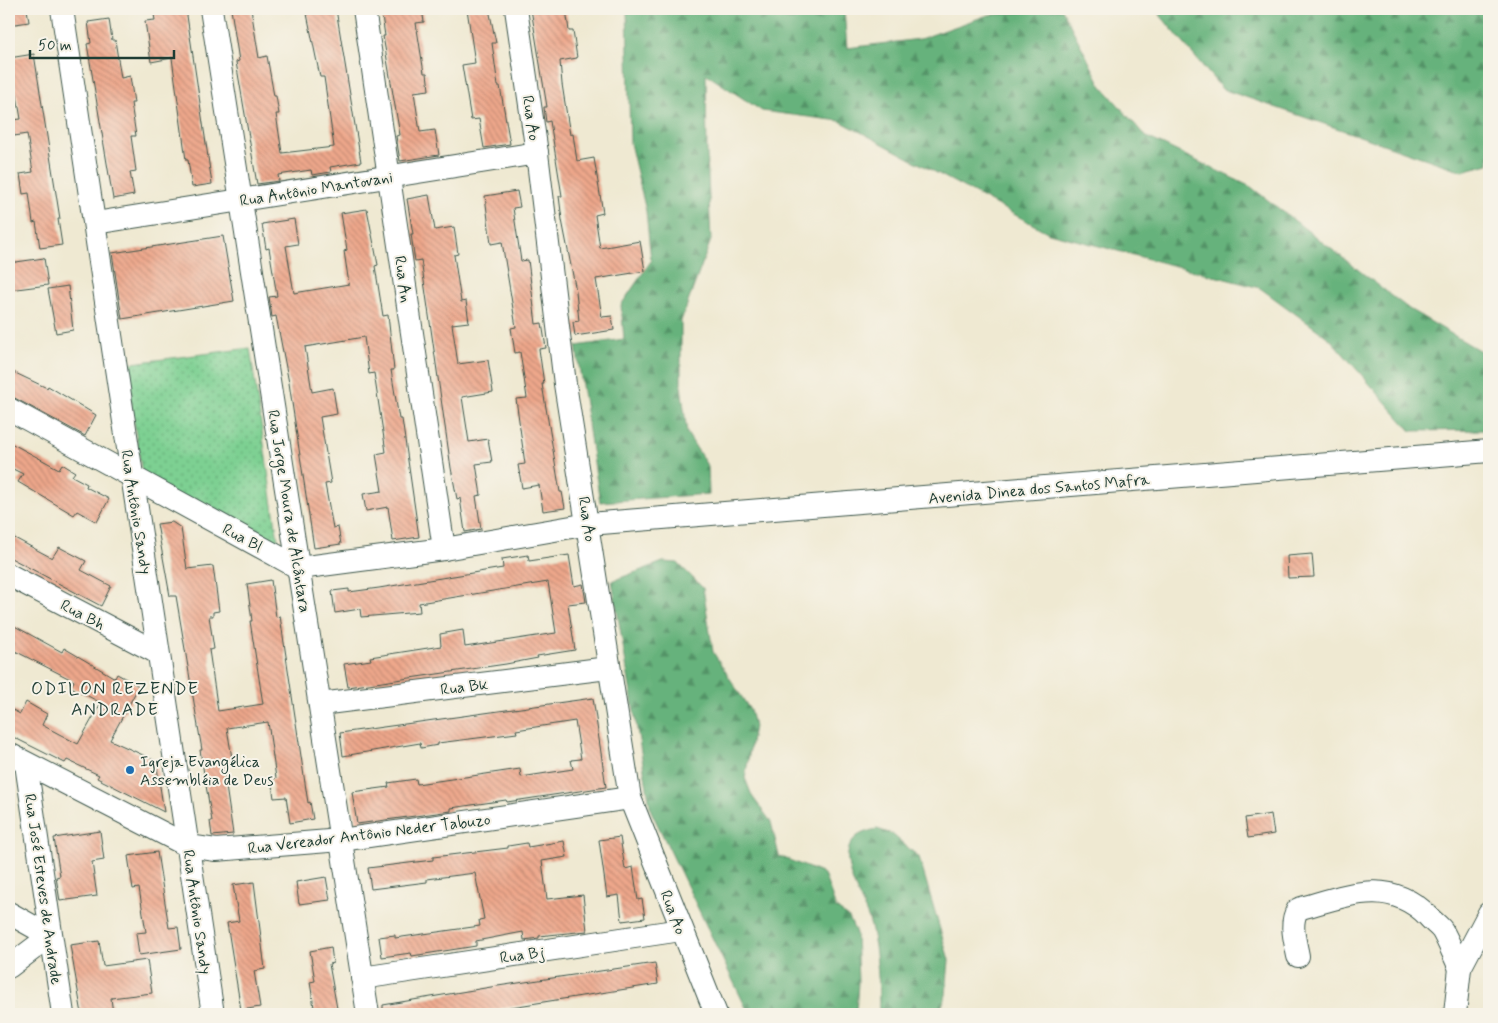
<svg xmlns="http://www.w3.org/2000/svg" width="1498" height="1023" viewBox="0 0 1498 1023" font-family="Mynerve,sans-serif">
	<style>
		.grass { fill: url(#grass-dots); stroke: #4e8663 }
		.forest { fill: url(#forest-firs); stroke: #427858 }
		.building { fill: url(#building-back-hatch) }
		.lines { fill: none; stroke-linecap: round; stroke-linejoin: round }
		.minor-casing { stroke: #3e574c; stroke-width: 24 }
		.minor { stroke: #fff; stroke-width: 22 }
		.poi-dot { fill: #1f6fb2; stroke: #f7f3e8; stroke-width: 2 }
		.labels { text-anchor: middle; stroke-width: 4; stroke-linejoin: round; paint-order: stroke }
		.street-label { font-size: 16px; fill: #1f3d34; stroke: #f7f3e8 }
		.poi-label { font-size: 16px; fill: #1f3d34; stroke: #f7f3e8; text-anchor: start }
		.neighbourhood-label { font-size: 18px; letter-spacing: 1px; fill: #1f3d34; stroke: #f7f3e8 }
	</style>
	<defs>
		<pattern id="grass-dots" width="8" height="8" patternUnits="userSpaceOnUse" patternTransform="scale(1.25)"><rect width="8" height="8" fill="#7dd092"/><path d="M2 2h.1M6 6h.1" fill="none" stroke="#66aa78" stroke-width="1.8" stroke-linecap="round"/></pattern>
		<pattern id="forest-firs" width="22" height="20" patternUnits="userSpaceOnUse" patternTransform="scale(1.25)"><rect width="22" height="20" fill="#66b27c"/><path d="M5 1l3.5 6h-7zM16 11l3.5 6h-7z" fill="#539266"/></pattern>
		<pattern id="building-back-hatch" width="6" height="6" patternUnits="userSpaceOnUse" patternTransform="scale(1.25)"><rect width="6" height="6" fill="#eea78b"/><path d="M-1 5l2 2M0 0l6 6M5-1l2 2" fill="none" stroke="#c08972"/></pattern>
	</defs>
	<rect width="100%" height="100%" fill="#f7f3e8"/>
	<filter id="ink" filterUnits="userSpaceOnUse"><feTurbulence type="fractalNoise" baseFrequency=".02" numOctaves="2"/><feDisplacementMap in="SourceGraphic" scale="10" xChannelSelector="R" yChannelSelector="G"/><feConvolveMatrix kernelMatrix="1 2 1 2 8 2 1 2 1" color-interpolation-filters="sRGB"/></filter>
	<filter id="wash" filterUnits="userSpaceOnUse"><feTurbulence type="fractalNoise" baseFrequency=".0096" numOctaves="4" result="noise"/><feDisplacementMap in="SourceGraphic" scale="20" xChannelSelector="R" yChannelSelector="G"/><feGaussianBlur stdDeviation="1.12" result="paint"/><feColorMatrix in="noise" values="0 0 0 0 0 0 0 0 0 0 0 0 0 0 0 0 0 1.4 0 .05"/><feComposite in="paint" operator="in"/></filter>
	<g filter="url(#wash)">
		<rect width="100%" height="100%" fill="#efe9d2"/>
		<path class="grass" d="M250,348L280,554L143,480L125,364Z"/>
		<g class="forest">
			<path d="M627,9H844L847,48L920,39L988,15L1062,9L1101,85L1145,136L1251,187L1409,309L1489,356V430L1411,431L1330,339L1260,288L1049,233L840,121L762,111L706,74L707,155L711,240L681,321V385L687,433L708,467L709,494L600,502L576,346L624,339L621,305L651,261L646,211L630,143Z"/>
			<path d="M1155,9H1489V164L1462,171L1222,89Z"/>
			<path d="M663,562L678,563L703,588L713,652L750,710L754,726L745,778L752,796L771,822L779,856L824,874L836,908L849,918L856,933L858,982L856,1014H749L651,811L612,581Z"/>
			<path d="M877,829L892,834L919,857L949,960L946,995L939,1014H879C879,985 878,952 870,923C864,902 839,866 851,843C856,834 867,831 877,829Z"/>
		</g>
		<g id="blocks">
			<g class="building">
				<path d="M9,9H27L29,22L9,25Z"/>
				<path d="M153,9H186L212,184L192,187L188,160H186L172,58L151,62L145,21L155,20Z"/>
				<path d="M231,9H251L259,58L267,56L274,96H276L279,114H276L282,153L334,147L324,77H320L306,9H336L361,162L330,167L331,172L312,175L311,170L278,175L279,181L257,184L236,62L239,61Z"/>
				<path d="M381,9H422L424,22L416,23L424,73H427L429,90L414,92L420,132L435,130L439,155L400,161L396,136L400,135L383,36H385Z"/>
				<path d="M467,9H489L496,43H492L498,86H500L510,144L484,148L479,119L471,120L462,65L475,63Z"/>
				<path d="M531,9H566L569,31H573L577,58L560,61L562,84L570,135L573,134L577,161L594,158L603,213L595,215L600,248L640,241L645,271L596,279L602,317L612,316L614,330L575,336L573,322L579,321L576,291L562,220L559,196H562L550,121L546,122L544,107H547Z"/>
				<path d="M109,19L112,40H115L121,78L130,76L134,103H131L136,136H131L136,171L130,172L134,195L113,199L87,44L91,43L88,22Z"/>
				<path d="M34,54L60,219H58L62,245L40,248L36,222L33,223L29,193L23,194L20,174L33,172L27,134L14,136L12,120L21,119L14,79L9,80V58Z"/>
				<path d="M517,191L520,207L513,208L521,261L528,260L536,324L542,323L546,348L539,349L544,384H542L560,492H562L565,508L543,511L539,485L522,488L518,465L525,464L516,399L527,398L520,352L515,353L511,328L516,327L502,242L491,244L485,196Z"/>
				<path d="M429,195L435,230L454,227L458,254L454,255L461,302L466,301L469,322L452,324L458,364L488,360L493,392L462,397L469,442L488,439L492,462L476,464L481,495L476,496L481,529L465,532L460,498L457,499L451,468L421,260L415,261L411,234H413L407,199Z"/>
				<path d="M367,209L378,265L375,266L383,316L388,315L394,370H391L399,419H402L419,537L393,541L388,507L366,511L363,494L382,491L376,454L386,452L374,373L369,374L364,337L305,347L312,392L333,388L337,414L320,417L331,483L325,484L333,528L338,527L341,544L314,548L289,383L276,316L272,317L269,297L277,296L269,248L266,249L262,224L294,219L298,244L286,246L294,293L349,284L344,251L347,250L341,213Z"/>
				<path d="M223,236L234,301L122,319L112,253Z"/>
				<path d="M44,258L48,285L9,290V263Z"/>
				<path d="M68,286L73,330L56,333L48,289Z"/>
				<path d="M9,370L47,388L48,386L96,415L85,436L9,395Z"/>
				<path d="M9,442L59,469L62,464L75,472L72,476L87,484L86,487L109,499L97,522L77,511L74,515L18,482L23,474L9,467Z"/>
				<path d="M172,522L181,528L187,569L213,566L219,611L213,612V616H209L214,649L209,650L218,711L263,704L250,621H252L247,584L271,580L276,617L280,616L308,803L310,802L313,819L290,823L286,797L274,798L271,779L276,778L268,722L227,728L233,764L223,766L233,834L212,836L210,821H212L200,750H202L176,596H170L157,524Z"/>
				<path d="M9,535L52,558L59,547L86,561L81,570L111,586L101,606L9,557Z"/>
				<path d="M1312,554L1314,577L1288,578L1287,556Z"/>
				<path d="M528,555L529,561L569,555L574,586L583,584L586,602L568,604L575,650L537,656L538,658L506,664L348,687L344,664L371,660L370,657L441,646L440,634L463,630L465,647L556,633L548,582L419,603L420,612L361,617L360,609L335,613L332,591L349,589V592L379,588L503,568L502,559Z"/>
				<path d="M9,623L62,652L64,648L115,678L117,674L139,686L110,740L156,761L164,812L97,778L99,775L67,760L65,763L9,735V708L20,714L26,702L47,714L42,725L78,744L101,703L71,687L74,681L9,648Z"/>
				<path d="M593,698L606,787L507,802L506,800L451,808V811L357,824L352,792L389,787L388,783L416,779L417,784L520,769L521,777L573,769L571,760L581,759L575,721L516,730L517,733L438,743V745L421,748L420,743L343,756L340,733Z"/>
				<path d="M1271,814L1274,834L1248,838L1245,818Z"/>
				<path d="M100,831L104,860L92,862L97,896L60,901L56,877L60,876L54,838Z"/>
				<path d="M620,837L625,869L633,867L638,900L642,899L645,918L622,921L619,895L607,897L599,840Z"/>
				<path d="M564,841L567,857L542,861L547,899L583,895L587,931L539,936V938L524,940L523,932L476,941V946L412,956L411,953L382,957L379,937L395,935V938L480,926L479,920L484,919L475,873L427,879V882L371,889L368,868L433,860V857L508,848V846L527,843L528,847Z"/>
				<path d="M157,852L169,928L178,927L181,949L139,955L136,933L146,932L139,888L133,889L128,856Z"/>
				<path d="M326,877L330,900L299,904L296,882Z"/>
				<path d="M254,882L265,969L254,971L260,1007L241,1010L227,923L239,921L233,885Z"/>
				<path d="M99,941L103,966L147,960L152,993L111,998L113,1014H82L70,945Z"/>
				<path d="M331,947L333,963L329,964L338,1014H315L310,982L315,981L310,951Z"/>
				<path d="M655,963L658,984L467,1014H383V1005L491,987Z"/>
			</g>
		</g>
	</g>
	<g filter="url(#ink)">
		<use href="#blocks" fill-opacity="0" stroke="#3e574c" stroke-width="1"/>
		<g class="lines">
			<defs>
				<g id="minor">
					<path d="M62,9L213,1014"/>
					<path d="M211,9L368,1014"/>
					<path d="M364,9L444,549"/>
					<path d="M516,9L537,153L565,384L630,798L716,1014"/>
					<path d="M95,223L537,153"/>
					<path d="M9,409L299,568L444,549L589,524L1489,451"/>
					<path d="M9,575L158,653"/>
					<path d="M320,704L608,668"/>
					<path d="M9,754L188,846L216,850L341,840L630,798"/>
					<path d="M26,764L63,1014"/>
					<path d="M9,913L50,936L9,967"/>
					<path d="M1298,956C1295,940 1289,923 1298,909C1346,896 1388,876 1428,916C1432,921 1438,925 1442,930C1449,942 1454,956 1460,968"/>
					<path d="M362,978L681,930"/>
					<path d="M1455,1014L1460,968L1489,913"/>
				</g>
			</defs>
			<use href="#minor" class="minor-casing"/>
			<use href="#minor" class="minor"/>
		</g>
	</g>
	<circle class="poi-dot" cx="130" cy="770" r="5"/>
	<g class="labels">
		<g class="street-label">
			<text transform="translate(532 118) rotate(81)" y="6">Rua Ao</text>
			<text transform="translate(316 188) rotate(-9)" y="6">Rua Antônio Mantovani</text>
			<text transform="translate(404 279) rotate(82)" y="6">Rua An</text>
			<text transform="translate(1039 488) rotate(-5)" y="6">Avenida Dinea dos Santos Mafra</text>
			<text transform="translate(290 511) rotate(81)" y="6">Rua Jorge Moura de Alcântara</text>
			<text transform="translate(137 512) rotate(81)" y="6">Rua Antônio Sandy</text>
			<text transform="translate(588 519) rotate(81)" y="6">Rua Ao</text>
			<text transform="translate(243 537) rotate(28)" y="6">Rua Bl</text>
			<text transform="translate(83 614) rotate(28)" y="6">Rua Bh</text>
			<text transform="translate(464 686) rotate(-7)" y="6">Rua Bk</text>
			<text transform="translate(369 833) rotate(-7)" y="6">Rua Vereador Antônio Neder Tabuzo</text>
			<text transform="translate(44 889) rotate(82)" y="6">Rua José Esteves de Andrade</text>
			<text transform="translate(198 912) rotate(82)" y="6">Rua Antônio Sandy</text>
			<text transform="translate(674 912) rotate(69)" y="6">Rua Ao</text>
			<text transform="translate(522 954) rotate(-8)" y="6">Rua Bj</text>
		</g>
		<g class="poi-label">
			<text x="140" y="767">Igreja Evangélica<tspan x="140" dy="18">Assembléia de Deus</tspan></text>
		</g>
		<g class="neighbourhood-label">
			<text x="115" y="694">ODILON REZENDE<tspan x="115" dy="21">ANDRADE</tspan></text>
		</g>
	</g>
	<rect width="1498" height="1023" fill="none" stroke="#f7f3e8" stroke-width="30"/>
	<path d="M30 50v8h144v-8" fill="none" stroke="#1f3d34" stroke-width="2.5"/>
	<text x="38" y="50" font-size="15" fill="#1f3d34" stroke="#f7f3e8" stroke-width="4" paint-order="stroke">50 m</text>
</svg>
